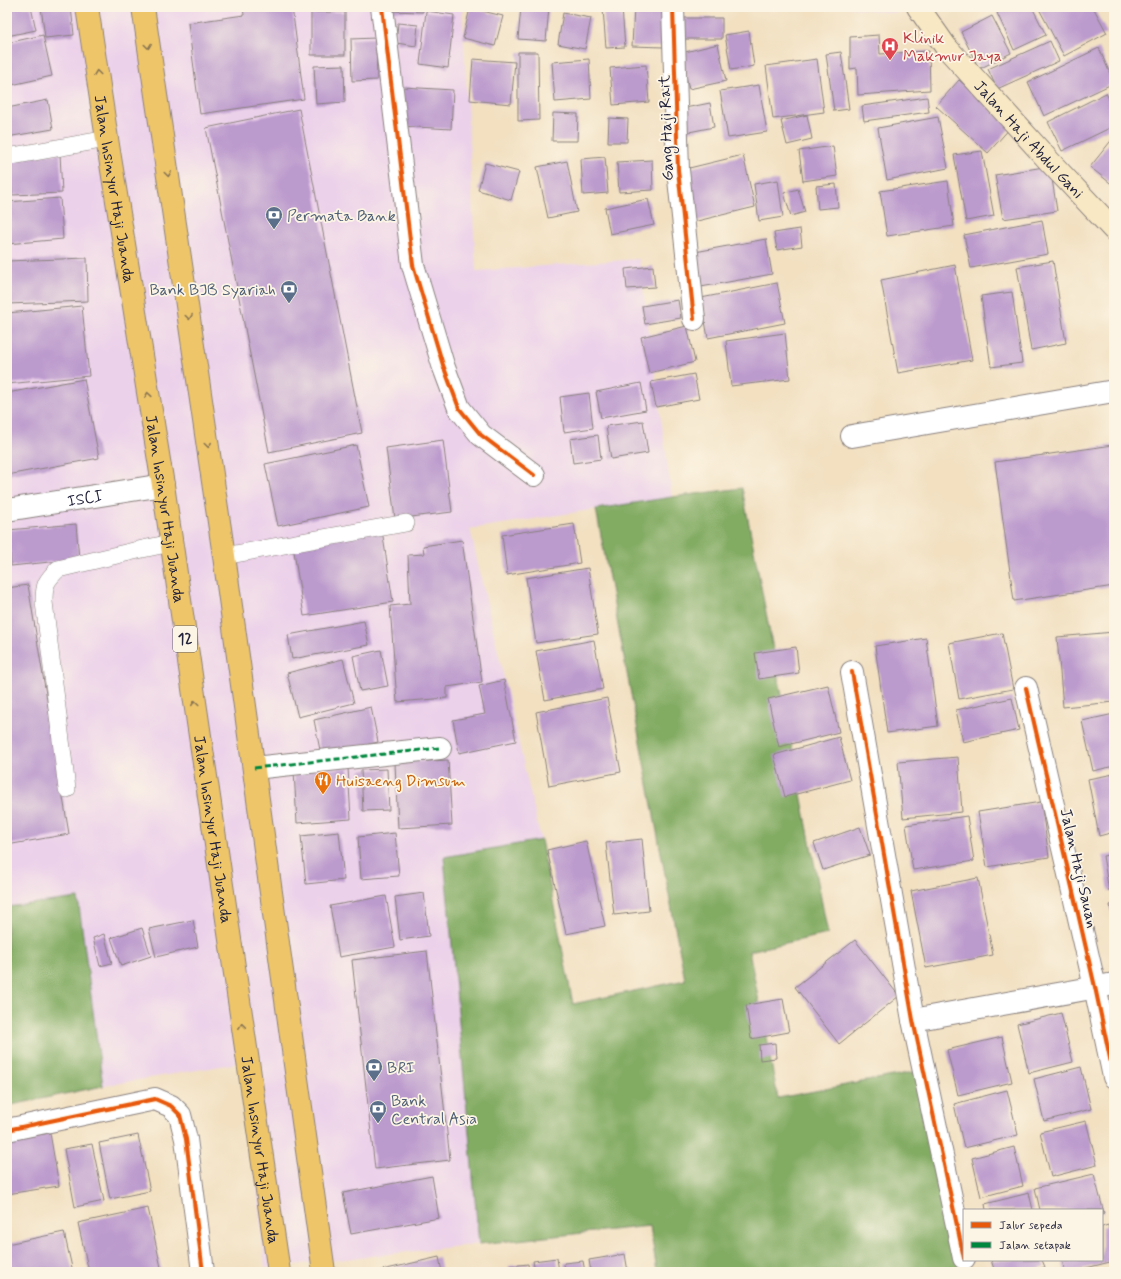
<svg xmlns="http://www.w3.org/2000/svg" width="1121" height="1279" viewBox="0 0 1121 1279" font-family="Mynerve,sans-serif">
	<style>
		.built { fill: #ecd1ea }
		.forest { fill: #83ac63; stroke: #52674f }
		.building { fill: #bb9acd }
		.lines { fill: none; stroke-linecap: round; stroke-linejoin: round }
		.lane-casing { stroke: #8a817e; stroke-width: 18 }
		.street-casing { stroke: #8a817e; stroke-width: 24 }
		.secondary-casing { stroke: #8a817e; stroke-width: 24 }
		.highway-casing { stroke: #8a817e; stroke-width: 24 }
		.lane { stroke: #fff; stroke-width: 17 }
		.street { stroke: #fff; stroke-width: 22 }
		.secondary { stroke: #f8e8c3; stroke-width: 22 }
		.highway { stroke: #eec569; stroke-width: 22 }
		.quiet { stroke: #00873e; stroke-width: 3; stroke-dasharray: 6 3; stroke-linecap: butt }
		.cycleway-casing { stroke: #fcf5e5; stroke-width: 6 }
		.cycleway { stroke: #e8590c; stroke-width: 4 }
		.oneway { stroke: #887452 }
		.labels { text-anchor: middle; stroke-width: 3.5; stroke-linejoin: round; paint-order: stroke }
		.shield { fill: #fcf5e5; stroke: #63616e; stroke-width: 1 }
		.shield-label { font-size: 15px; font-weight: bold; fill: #22223b }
		.health-label { font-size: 16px; fill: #be3a42; stroke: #fcf5e5; text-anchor: start }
		.street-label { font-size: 16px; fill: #22223b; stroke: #fcf5e5 }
		.service-label { font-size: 16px; fill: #4e5e75; stroke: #fcf5e5; text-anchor: start }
		.food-label { font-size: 16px; fill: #c56008; stroke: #fcf5e5; text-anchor: start }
	</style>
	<rect width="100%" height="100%" fill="#fcf5e5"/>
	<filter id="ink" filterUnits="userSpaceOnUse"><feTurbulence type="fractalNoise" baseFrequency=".025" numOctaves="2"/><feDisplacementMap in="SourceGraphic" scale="8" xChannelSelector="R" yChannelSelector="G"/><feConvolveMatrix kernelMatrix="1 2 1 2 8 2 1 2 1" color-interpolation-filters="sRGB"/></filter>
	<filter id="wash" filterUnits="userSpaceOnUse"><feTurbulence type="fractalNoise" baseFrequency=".012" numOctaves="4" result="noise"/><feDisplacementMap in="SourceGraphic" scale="16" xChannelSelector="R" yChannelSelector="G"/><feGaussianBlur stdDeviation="0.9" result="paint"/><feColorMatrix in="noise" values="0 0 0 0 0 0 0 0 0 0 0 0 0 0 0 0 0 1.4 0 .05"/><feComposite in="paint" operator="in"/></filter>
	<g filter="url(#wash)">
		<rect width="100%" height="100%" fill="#f2e0c1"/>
		<g class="built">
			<path d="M7,7H462L476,271L639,259L672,497L470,529L541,840L444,857L479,1244L265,1268L244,1062L103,1086L78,898L7,907Z"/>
			<path d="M845,7H916L895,13Z"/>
		</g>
		<g class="forest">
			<path d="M742,488L828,934L749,951L778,1098L919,1071L968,1272H657L650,1226L479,1244L444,857L541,840L573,1004L685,980L596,509L672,497Z"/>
			<path d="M78,898L103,1086L7,1106V907Z"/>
		</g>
		<g id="blocks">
			<g class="building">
				<path d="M7,7H31L36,30L7,36Z"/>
				<path d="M41,7H71L74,35L45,38Z"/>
				<path d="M243,7H292L304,99L200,114L188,23L244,15Z"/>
				<path d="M389,7H423V12L389,11Z"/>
				<path d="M521,7H549L546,41L518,39Z"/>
				<path d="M634,7L665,8L663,47L632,46Z"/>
				<path d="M1008,7H1032L1046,35L1014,50L997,13Z"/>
				<path d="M1038,7H1093L1107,33L1064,56Z"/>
				<path d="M470,8L503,16L495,46L463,38Z"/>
				<path d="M622,8L625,47L606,48L603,9Z"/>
				<path d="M426,11L454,15L448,68L420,64Z"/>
				<rect x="311" y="12" width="34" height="43"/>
				<path d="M563,13L591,18L585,49L558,44Z"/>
				<path d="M992,16L1011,53L979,69L961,32Z"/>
				<path d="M679,18H722V39H678Z"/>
				<path d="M398,23L418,25L416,46L396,43Z"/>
				<path d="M749,31L754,66L731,70L725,35Z"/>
				<path d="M43,35L52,76L7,86V43Z"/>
				<path d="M879,35L880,54L929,51L930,90L858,95L857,68L850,69V37Z"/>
				<path d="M376,38L377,80L352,81L351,39Z"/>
				<path d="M1050,41L1059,61L997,89L988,69Z"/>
				<path d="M718,44L726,81L689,89L681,53Z"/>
				<path d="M1099,48L1114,83L1044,116L1028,82Z"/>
				<path d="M518,52H538L539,120L518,121Z"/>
				<path d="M841,52L849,109L834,111L826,54Z"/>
				<path d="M473,59L515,62L511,104L470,100Z"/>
				<path d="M589,59L591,99L555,102L552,62Z"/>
				<path d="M817,59L824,112L773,119L766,66Z"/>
				<path d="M344,65L345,102L316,104L314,66Z"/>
				<path d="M646,65L649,102L613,105L610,68Z"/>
				<path d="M959,80L1011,127L988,153L936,106Z"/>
				<path d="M759,85L767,132L728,138L720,91Z"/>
				<path d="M403,87L453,90L451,129L400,126Z"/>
				<path d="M1106,93L1114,109V126L1062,151L1048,122Z"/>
				<path d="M927,97L929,112L864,121L862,106Z"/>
				<path d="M48,100L53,129L7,137V108Z"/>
				<path d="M710,103L714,127L684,133L680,109Z"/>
				<path d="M299,109L362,433L269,452L206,128Z"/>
				<path d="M553,113L578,114L577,141H552Z"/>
				<path d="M807,115L812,139L787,145L781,121Z"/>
				<path d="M938,117L948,168L887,180L878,128Z"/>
				<path d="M609,118L628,119L627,142H608Z"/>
				<path d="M1114,137V186L1090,167Z"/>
				<path d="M833,146L837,176L803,181L799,151Z"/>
				<path d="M982,151L994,216L966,221L954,155Z"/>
				<path d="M60,154L62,193L12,195L10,156Z"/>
				<path d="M743,155L755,207L693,222L681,170Z"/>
				<path d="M605,157L608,193L583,195L581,159Z"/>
				<path d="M652,160L653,190L619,192L617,162Z"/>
				<path d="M567,161L577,212L548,218L537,167Z"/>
				<path d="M485,163L519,172L511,200L478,190Z"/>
				<path d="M1050,166L1057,211L1003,219L995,175Z"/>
				<path d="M778,180L783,217L759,221L754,184Z"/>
				<path d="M948,181L954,226L887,236L880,191Z"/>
				<path d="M836,184L838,207L818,209L816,186Z"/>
				<path d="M798,189L805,212L791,216L784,193Z"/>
				<path d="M60,198L63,239L7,244V202Z"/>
				<path d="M648,199L654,225L610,234L605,208Z"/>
				<path d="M1042,220L1048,254L971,268L964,235Z"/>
				<path d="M800,229L802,246L777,250L774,233Z"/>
				<path d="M766,239L772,274L701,287L695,252Z"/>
				<path d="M87,258L88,301L7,304V261Z"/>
				<path d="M1053,261L1066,343L1031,350L1017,267Z"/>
				<path d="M955,265L972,360L898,373L881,280Z"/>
				<path d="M653,266L655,287L627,289L625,269Z"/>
				<path d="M777,283L785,323L708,338L701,298Z"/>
				<path d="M1012,292L1022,363L991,367L981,296Z"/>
				<path d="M678,300L681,318L645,324L642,306Z"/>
				<path d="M82,306L89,376L7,384V313Z"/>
				<path d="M687,326L695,362L649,373L641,337Z"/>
				<path d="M785,333L790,379L731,386L726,341Z"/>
				<path d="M694,374L699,399L656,407L651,382Z"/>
				<path d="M84,379L99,458L7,475V393Z"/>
				<path d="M641,383L646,410L601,418L596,392Z"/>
				<path d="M589,393L593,428L564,432L560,397Z"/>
				<path d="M643,421L648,453L611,459L606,426Z"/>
				<path d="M598,435L601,459L573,463L570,439Z"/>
				<path d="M443,440L452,512L395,519L386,448Z"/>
				<path d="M356,445L369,507L278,526L265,464Z"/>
				<path d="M1113,445L1114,453V586L1014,601L995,462Z"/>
				<path d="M76,524L79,559L11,566L8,530Z"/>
				<path d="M574,524L580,563L507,575L502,535Z"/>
				<path d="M382,530L393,602L304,616L293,545Z"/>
				<path d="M462,540L482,682L447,687V698L397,702L390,606L410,604L408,555L424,554L423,546Z"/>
				<path d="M588,568L598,634L536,643L526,578Z"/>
				<path d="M28,585L69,834L7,845V588Z"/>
				<path d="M364,621L369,645L292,659L288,635Z"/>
				<path d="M1114,632V702L1063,707L1057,637Z"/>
				<path d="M1002,633L1013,689L959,699L949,643Z"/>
				<path d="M926,638L938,726L887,733L875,646Z"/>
				<path d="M594,640L603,689L545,700L536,651Z"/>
				<path d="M796,647L799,673L759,679L755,653Z"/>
				<path d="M381,650L388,686L360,691L353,656Z"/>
				<path d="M343,659L354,703L298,717L287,673Z"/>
				<path d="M504,680L516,741L459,753L453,720L485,714L479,686Z"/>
				<path d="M828,685L839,732L779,747L768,699Z"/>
				<path d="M607,698L621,772L549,786L536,712Z"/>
				<path d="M1012,698L1019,730L963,742L956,710Z"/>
				<path d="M371,707L378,742L321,755L314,720Z"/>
				<path d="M1114,714V766L1093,771L1082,721Z"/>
				<path d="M839,737L850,780L785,797L774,755Z"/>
				<path d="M958,757L962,812L903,818L898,762Z"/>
				<path d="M448,760L452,825L398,828L395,763Z"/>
				<path d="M348,768L351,819L297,823L294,771Z"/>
				<path d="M387,769L389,810L363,811L361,770Z"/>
				<path d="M1114,774V832L1099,836L1088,779Z"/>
				<path d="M1041,802L1049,857L987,867L978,812Z"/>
				<path d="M967,816L974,861L913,870L906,825Z"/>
				<path d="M860,827L870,855L823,870L814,843Z"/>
				<path d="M339,832L344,880L306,884L301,836Z"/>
				<path d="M395,833L399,876L361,879L358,837Z"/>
				<path d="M642,839L649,911L614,915L606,843Z"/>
				<path d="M586,841L605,926L566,934L547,850Z"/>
				<path d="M1114,854V890L1109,891L1103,856Z"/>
				<path d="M978,878L993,955L926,968L911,891Z"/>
				<path d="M424,893L429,936L400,940L395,897Z"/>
				<path d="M386,896L395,947L339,957L330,906Z"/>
				<path d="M1114,904V921H1113L1110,905Z"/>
				<path d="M193,920L198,947L156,957L149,929Z"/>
				<path d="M142,928L151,956L121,966L111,938Z"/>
				<path d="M104,934L112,963L100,966L93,938Z"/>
				<path d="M855,940L899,996L839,1044L795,987Z"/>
				<path d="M427,951L450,1160L375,1169L352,960Z"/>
				<path d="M783,999L789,1032L751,1039L746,1005Z"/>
				<path d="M1061,1013L1073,1062L1029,1073L1017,1024Z"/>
				<path d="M1002,1037L1012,1082L958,1095L947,1050Z"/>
				<path d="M775,1043L776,1058L760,1060L759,1045Z"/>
				<path d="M1081,1067L1091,1109L1044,1121L1034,1079Z"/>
				<path d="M1007,1090L1018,1135L964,1148L954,1104Z"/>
				<path d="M1086,1121L1097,1165L1051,1177L1040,1132Z"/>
				<path d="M50,1133L59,1186L7,1194V1140Z"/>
				<path d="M138,1135L150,1191L110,1199L99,1143Z"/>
				<path d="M92,1144L104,1201L75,1207L64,1149Z"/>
				<path d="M1014,1147L1023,1186L981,1197L972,1158Z"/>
				<path d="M1094,1174L1104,1213L1102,1214V1210H1040L1035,1188Z"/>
				<path d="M432,1176L439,1218L351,1234L343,1193Z"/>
				<path d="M1029,1193L1033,1210H986L985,1204Z"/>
				<path d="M148,1208L162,1272H89L78,1223Z"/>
				<path d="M1108,1225L1114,1248V1261L1070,1272H1065L1062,1260H1102V1227Z"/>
				<path d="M64,1232L73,1272H8L7,1244Z"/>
				<path d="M625,1254L628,1272H591L589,1260Z"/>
				<path d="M439,1257L442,1272H378V1271Z"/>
				<path d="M557,1258L559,1272H535L533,1261Z"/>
				<path d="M991,1260H1042L1045,1267L1031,1272H995Z"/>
				<path d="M583,1261L585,1272H565L564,1263Z"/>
				<path d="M528,1264L529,1272H510L509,1266Z"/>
			</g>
		</g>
	</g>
	<g filter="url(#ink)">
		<use href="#blocks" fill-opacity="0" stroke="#8a817e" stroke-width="1"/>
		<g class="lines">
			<defs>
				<g id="lane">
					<path d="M7,157L107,139"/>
					<path d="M224,556L406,523"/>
					<path d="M67,789L44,602C44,584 46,581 58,569L138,550L171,543"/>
				</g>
				<g id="street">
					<path d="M382,7L413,265L443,365L459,408L481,435L534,475"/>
					<path d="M673,7L678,170L694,319"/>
					<path d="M852,436L1114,391"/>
					<path id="s1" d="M7,510L163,485"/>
					<path d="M852,672L913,1020L964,1258"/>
					<path d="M1026,688L1095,987L1114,1077"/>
					<path d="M254,768L440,748"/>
					<path d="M913,1020L1114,984"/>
					<path d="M7,1130L155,1099L171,1106L180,1115L186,1139L203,1272"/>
				</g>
				<g id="secondary">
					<path id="s2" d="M918,7L946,47L1050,162L1114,230"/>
				</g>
				<g id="highway">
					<path id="s3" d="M87,7L107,139L163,485L279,1272"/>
					<path d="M143,7L224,556L324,1272"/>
				</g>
			</defs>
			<use href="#lane" class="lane-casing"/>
			<use href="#street" class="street-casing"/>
			<use href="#secondary" class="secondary-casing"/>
			<use href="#highway" class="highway-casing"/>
			<use href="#lane" class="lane"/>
			<use href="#street" class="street"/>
			<use href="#secondary" class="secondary"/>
			<use href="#highway" class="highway"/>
			<path class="quiet" d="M254,768L440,748"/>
			<defs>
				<g id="cycleway">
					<path d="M382,7L413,265L443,365L459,408L481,435L534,475"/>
					<path d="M673,7L678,170L694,319"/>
					<path d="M852,672L913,1020L964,1258"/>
					<path d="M1026,688L1095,987L1114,1077"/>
					<path d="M7,1130L155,1099L171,1106L180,1115L186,1139L203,1272"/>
				</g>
			</defs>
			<use href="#cycleway" class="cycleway-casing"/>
			<use href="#cycleway" class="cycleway"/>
		</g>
		<defs><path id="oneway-chevron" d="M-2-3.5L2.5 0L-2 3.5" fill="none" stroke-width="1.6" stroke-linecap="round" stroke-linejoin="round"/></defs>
		<g class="oneway">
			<use href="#oneway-chevron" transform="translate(148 46) rotate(82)"/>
			<use href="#oneway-chevron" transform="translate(97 73) rotate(-98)"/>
			<use href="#oneway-chevron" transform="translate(168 174) rotate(82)"/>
			<use href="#oneway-chevron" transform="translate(189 317) rotate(82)"/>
			<use href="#oneway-chevron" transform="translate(148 395) rotate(-99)"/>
			<use href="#oneway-chevron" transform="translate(208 445) rotate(82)"/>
			<use href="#oneway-chevron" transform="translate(195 703) rotate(-98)"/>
			<use href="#oneway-chevron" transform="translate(242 1026) rotate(-98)"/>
		</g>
	</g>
	<defs>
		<symbol id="hospital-pin" viewBox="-11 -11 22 30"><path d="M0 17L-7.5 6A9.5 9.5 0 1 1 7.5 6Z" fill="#e0444e" stroke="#fcf5e5"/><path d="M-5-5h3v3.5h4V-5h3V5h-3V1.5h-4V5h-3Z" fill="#fff"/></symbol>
		<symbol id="bank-pin" viewBox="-11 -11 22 30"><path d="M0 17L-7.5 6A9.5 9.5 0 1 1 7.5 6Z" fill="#5c6f8a" stroke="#fcf5e5"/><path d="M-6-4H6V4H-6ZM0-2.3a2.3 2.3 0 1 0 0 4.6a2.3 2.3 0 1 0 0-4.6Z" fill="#fff"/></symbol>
		<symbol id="restaurant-pin" viewBox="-11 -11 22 30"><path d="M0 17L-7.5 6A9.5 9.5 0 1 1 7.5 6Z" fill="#e8710a" stroke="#fcf5e5"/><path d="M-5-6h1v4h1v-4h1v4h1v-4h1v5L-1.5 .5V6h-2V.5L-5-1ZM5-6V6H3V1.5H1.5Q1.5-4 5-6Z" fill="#fff"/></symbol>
	</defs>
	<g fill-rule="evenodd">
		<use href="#hospital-pin" x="880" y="36" width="20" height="27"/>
		<use href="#bank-pin" x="264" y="205" width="20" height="27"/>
		<use href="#bank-pin" x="279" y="279" width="20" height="27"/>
		<use href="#restaurant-pin" x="313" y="770" width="20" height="27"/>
		<use href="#bank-pin" x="364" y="1057" width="20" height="27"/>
		<use href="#bank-pin" x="368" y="1099" width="20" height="27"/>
	</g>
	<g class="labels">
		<rect class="shield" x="173" y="626" width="24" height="26" rx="3"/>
		<g class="shield-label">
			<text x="185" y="644">12</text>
		</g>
		<g class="health-label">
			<text x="903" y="43">Klinik<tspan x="903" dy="18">Makmur Jaya</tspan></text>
		</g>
		<g class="street-label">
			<text transform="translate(665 128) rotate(-92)" y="6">Gang Haji Rait</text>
			<text dy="6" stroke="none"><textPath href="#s2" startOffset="173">Jalan Haji Abdul Gani</textPath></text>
			<text dy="6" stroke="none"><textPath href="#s3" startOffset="184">Jalan Insinyur Haji Juanda</textPath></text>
			<text dy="6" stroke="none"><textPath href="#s1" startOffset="79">ISCI</textPath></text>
			<text dy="6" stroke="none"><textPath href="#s3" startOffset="508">Jalan Insinyur Haji Juanda</textPath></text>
			<text dy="6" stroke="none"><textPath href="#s3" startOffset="832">Jalan Insinyur Haji Juanda</textPath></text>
			<text transform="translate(1080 868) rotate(77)" y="6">Jalan Haji Sauan</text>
			<text dy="6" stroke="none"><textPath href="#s3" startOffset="1156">Jalan Insinyur Haji Juanda</textPath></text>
		</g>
		<g class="service-label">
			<text x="287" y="221">Permata Bank</text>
			<text x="276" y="295" text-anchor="end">Bank BJB Syariah</text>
			<text x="387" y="1073">BRI</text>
			<text x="391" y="1106">Bank<tspan x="391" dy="18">Central Asia</tspan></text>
		</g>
		<g class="food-label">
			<text x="336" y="786">Huisaeng Dimsum</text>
		</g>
	</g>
	<rect width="1121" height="1279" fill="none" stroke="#fcf5e5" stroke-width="24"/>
	<rect x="963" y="1209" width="140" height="52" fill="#fcf5e5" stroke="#a5a1a1"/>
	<rect x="971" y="1222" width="20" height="6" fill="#e8590c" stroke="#a5a1a1"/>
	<text x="999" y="1229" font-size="12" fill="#22223b">Jalur sepeda</text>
	<rect x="971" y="1242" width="20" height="6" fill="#00873e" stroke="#a5a1a1"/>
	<text x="999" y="1249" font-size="12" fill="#22223b">Jalan setapak</text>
</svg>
